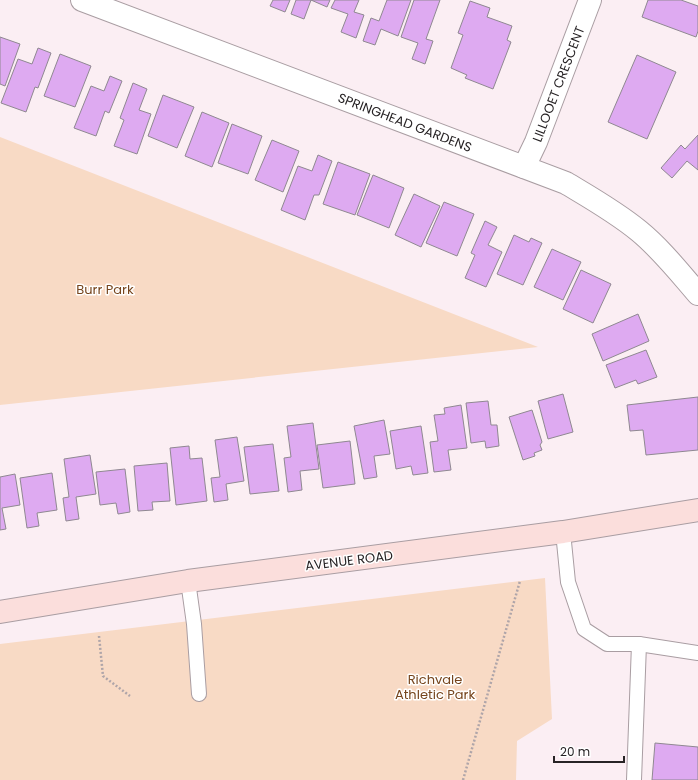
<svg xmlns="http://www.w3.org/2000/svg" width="698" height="780" viewBox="0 0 698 780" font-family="Poppins,sans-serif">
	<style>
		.green { fill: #f8dac5 }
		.building { fill: #deaaf1; stroke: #8f8891 }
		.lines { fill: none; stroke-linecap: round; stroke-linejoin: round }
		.lane-casing { stroke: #a99da2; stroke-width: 16 }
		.street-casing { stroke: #a99da2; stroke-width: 24 }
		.secondary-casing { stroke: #a99da2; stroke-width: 24 }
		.path { stroke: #afa5a9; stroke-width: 2.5; stroke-dasharray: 2 2; stroke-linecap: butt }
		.lane { stroke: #fff; stroke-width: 14 }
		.street { stroke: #fff; stroke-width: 22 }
		.secondary { stroke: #fbdedc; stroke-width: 22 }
		.labels { text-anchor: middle; stroke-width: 3; stroke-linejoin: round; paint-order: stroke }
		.street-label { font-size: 13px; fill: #272325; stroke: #fff }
		.park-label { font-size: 13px; fill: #76451d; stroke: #fff }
	</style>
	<rect width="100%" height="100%" fill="#fbeef3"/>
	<g class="green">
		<path d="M0,137L538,347L0,405Z"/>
		<path d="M545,578L552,719L517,741L516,780H0V644Z"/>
	</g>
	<g class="building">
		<path d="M273,0H290L285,12L270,6Z"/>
		<path d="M296,0H330L327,7L311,0L304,19L291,14Z"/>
		<path d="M335,0H359L354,12L364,15L356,38L341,32L348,14L331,8Z"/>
		<path d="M387,0H411L398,36L381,29L375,45L363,41L371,18L379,21Z"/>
		<path d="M414,0H440L426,39L433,41L425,64L412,59L418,43L401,37Z"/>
		<path d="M648,0H681L698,6V31L696,37L642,17Z"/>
		<path d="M470,1L490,8L487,17L512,26L507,40L511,42L493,89L465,78L467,75L451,68L463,35L458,33Z"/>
		<path d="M0,37L20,44L5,86L0,84Z"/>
		<path d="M38,48L51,53L38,88L35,87L26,112L1,103L18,59L32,64Z"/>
		<path d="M60,54L91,66L75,107L44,96Z"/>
		<path d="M637,55L676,72L647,139L608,122Z"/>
		<path d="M110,76L122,81L109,113L105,111L96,136L74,128L91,86L104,91Z"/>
		<path d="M133,83L147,89L139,110L151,114L137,154L114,146L124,120L120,118Z"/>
		<path d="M163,95L194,107L177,148L148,136Z"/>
		<path d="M202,112L229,123L212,167L185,156Z"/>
		<path d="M232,124L262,136L248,174L218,163Z"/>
		<path d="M698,135V170L687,161L672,178L661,168L681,145L685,149Z"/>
		<path d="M272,140L299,151L283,192L255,180Z"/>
		<path d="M318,155L332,161L319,195H314L305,220L281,210L298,166L312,171Z"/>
		<path d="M338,162L370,174L355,215L323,204Z"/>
		<path d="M373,175L404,188L389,228L357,215Z"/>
		<path d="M414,194L440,206L421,247L395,235Z"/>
		<path d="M444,202L474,214L457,256L426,243Z"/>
		<path d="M485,221L497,227L488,245L502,252L486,287L465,278L475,255L471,253Z"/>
		<path d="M514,235L529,242L531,238L542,243L523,285L497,274Z"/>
		<path d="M552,249L581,262L563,300L534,287Z"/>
		<path d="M581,270L611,284L593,323L563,309Z"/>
		<path d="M638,314L649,341L603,361L592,334Z"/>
		<path d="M646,350L657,377L638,384L636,380L615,388L606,365Z"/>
		<path d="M563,394L573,432L548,439L538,401Z"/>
		<path d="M698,397V450L646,455L643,430L630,431L627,405Z"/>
		<path d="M488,401L491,425H497L499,446L486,448L485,441L471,443L466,403Z"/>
		<path d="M461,405L467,448L448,450L451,470L434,472L430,442L438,441L434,415L445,414L444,408Z"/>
		<path d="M532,410L542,442L540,445L542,450L534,453L535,456L523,460L509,417Z"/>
		<path d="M384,420L390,454L374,456L377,477L364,479L354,426Z"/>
		<path d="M313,423L319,469L300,471L302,490L288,492L284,458L291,457L287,426Z"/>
		<path d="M421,426L428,473L413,475L411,466L396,469L390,431Z"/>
		<path d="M237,437L244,481L226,484L228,500L214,502L211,478L220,477L215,440Z"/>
		<path d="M350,441L355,484L323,488L317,445Z"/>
		<path d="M273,444L279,491L250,494L244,447Z"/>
		<path d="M189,446L190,459L202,458L207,501L176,505L170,448Z"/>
		<path d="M90,455L96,494L76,497L79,519L66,521L63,498L69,497L64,459Z"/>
		<path d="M167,463L170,501L152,502L153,510L138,511L134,466Z"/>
		<path d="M125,469L130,512L118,514L116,503L100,505L96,472Z"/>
		<path d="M52,473L57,510L37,513L39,526L27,528L20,478Z"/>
		<path d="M15,474L20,505L2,508L6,529L0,530V477Z"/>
		<path d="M655,743L698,747V780H652Z"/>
	</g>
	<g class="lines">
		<defs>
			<g id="lane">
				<path d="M563,532L568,582L584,629L607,644H639L698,653"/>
				<path d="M188,581L194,624L199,694"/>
				<path d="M634,780L639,644"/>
			</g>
			<g id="street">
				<path d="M82,0L566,183C591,198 616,212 639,231C661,249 679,272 698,294"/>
				<path d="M524,167L536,142L590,0"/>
			</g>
			<path id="secondary" d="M0,612L188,581L563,532L698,510"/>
		</defs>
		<use href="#lane" class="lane-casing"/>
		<use href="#street" class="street-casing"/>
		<use href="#secondary" class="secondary-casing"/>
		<g class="path">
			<path d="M99,636L103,676L130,696"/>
			<path d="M463,780L520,581"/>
		</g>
		<use href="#lane" class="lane"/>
		<use href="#street" class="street"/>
		<use href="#secondary" class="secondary"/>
	</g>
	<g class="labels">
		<g class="street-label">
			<text transform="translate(558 84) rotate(-69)" y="5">LILLOOET CRESCENT</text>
			<text transform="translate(405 122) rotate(21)" y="5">SPRINGHEAD GARDENS</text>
			<text transform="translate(349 560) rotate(-7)" y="5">AVENUE ROAD</text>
		</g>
		<g class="park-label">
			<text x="105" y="294">Burr Park</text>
			<text x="435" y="684">Richvale<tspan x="435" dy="15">Athletic Park</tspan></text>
		</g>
	</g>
	<path d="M554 756v6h70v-6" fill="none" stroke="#272325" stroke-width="2"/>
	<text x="560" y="756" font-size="12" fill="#272325" stroke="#ffffff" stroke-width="3" paint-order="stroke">20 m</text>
</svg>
